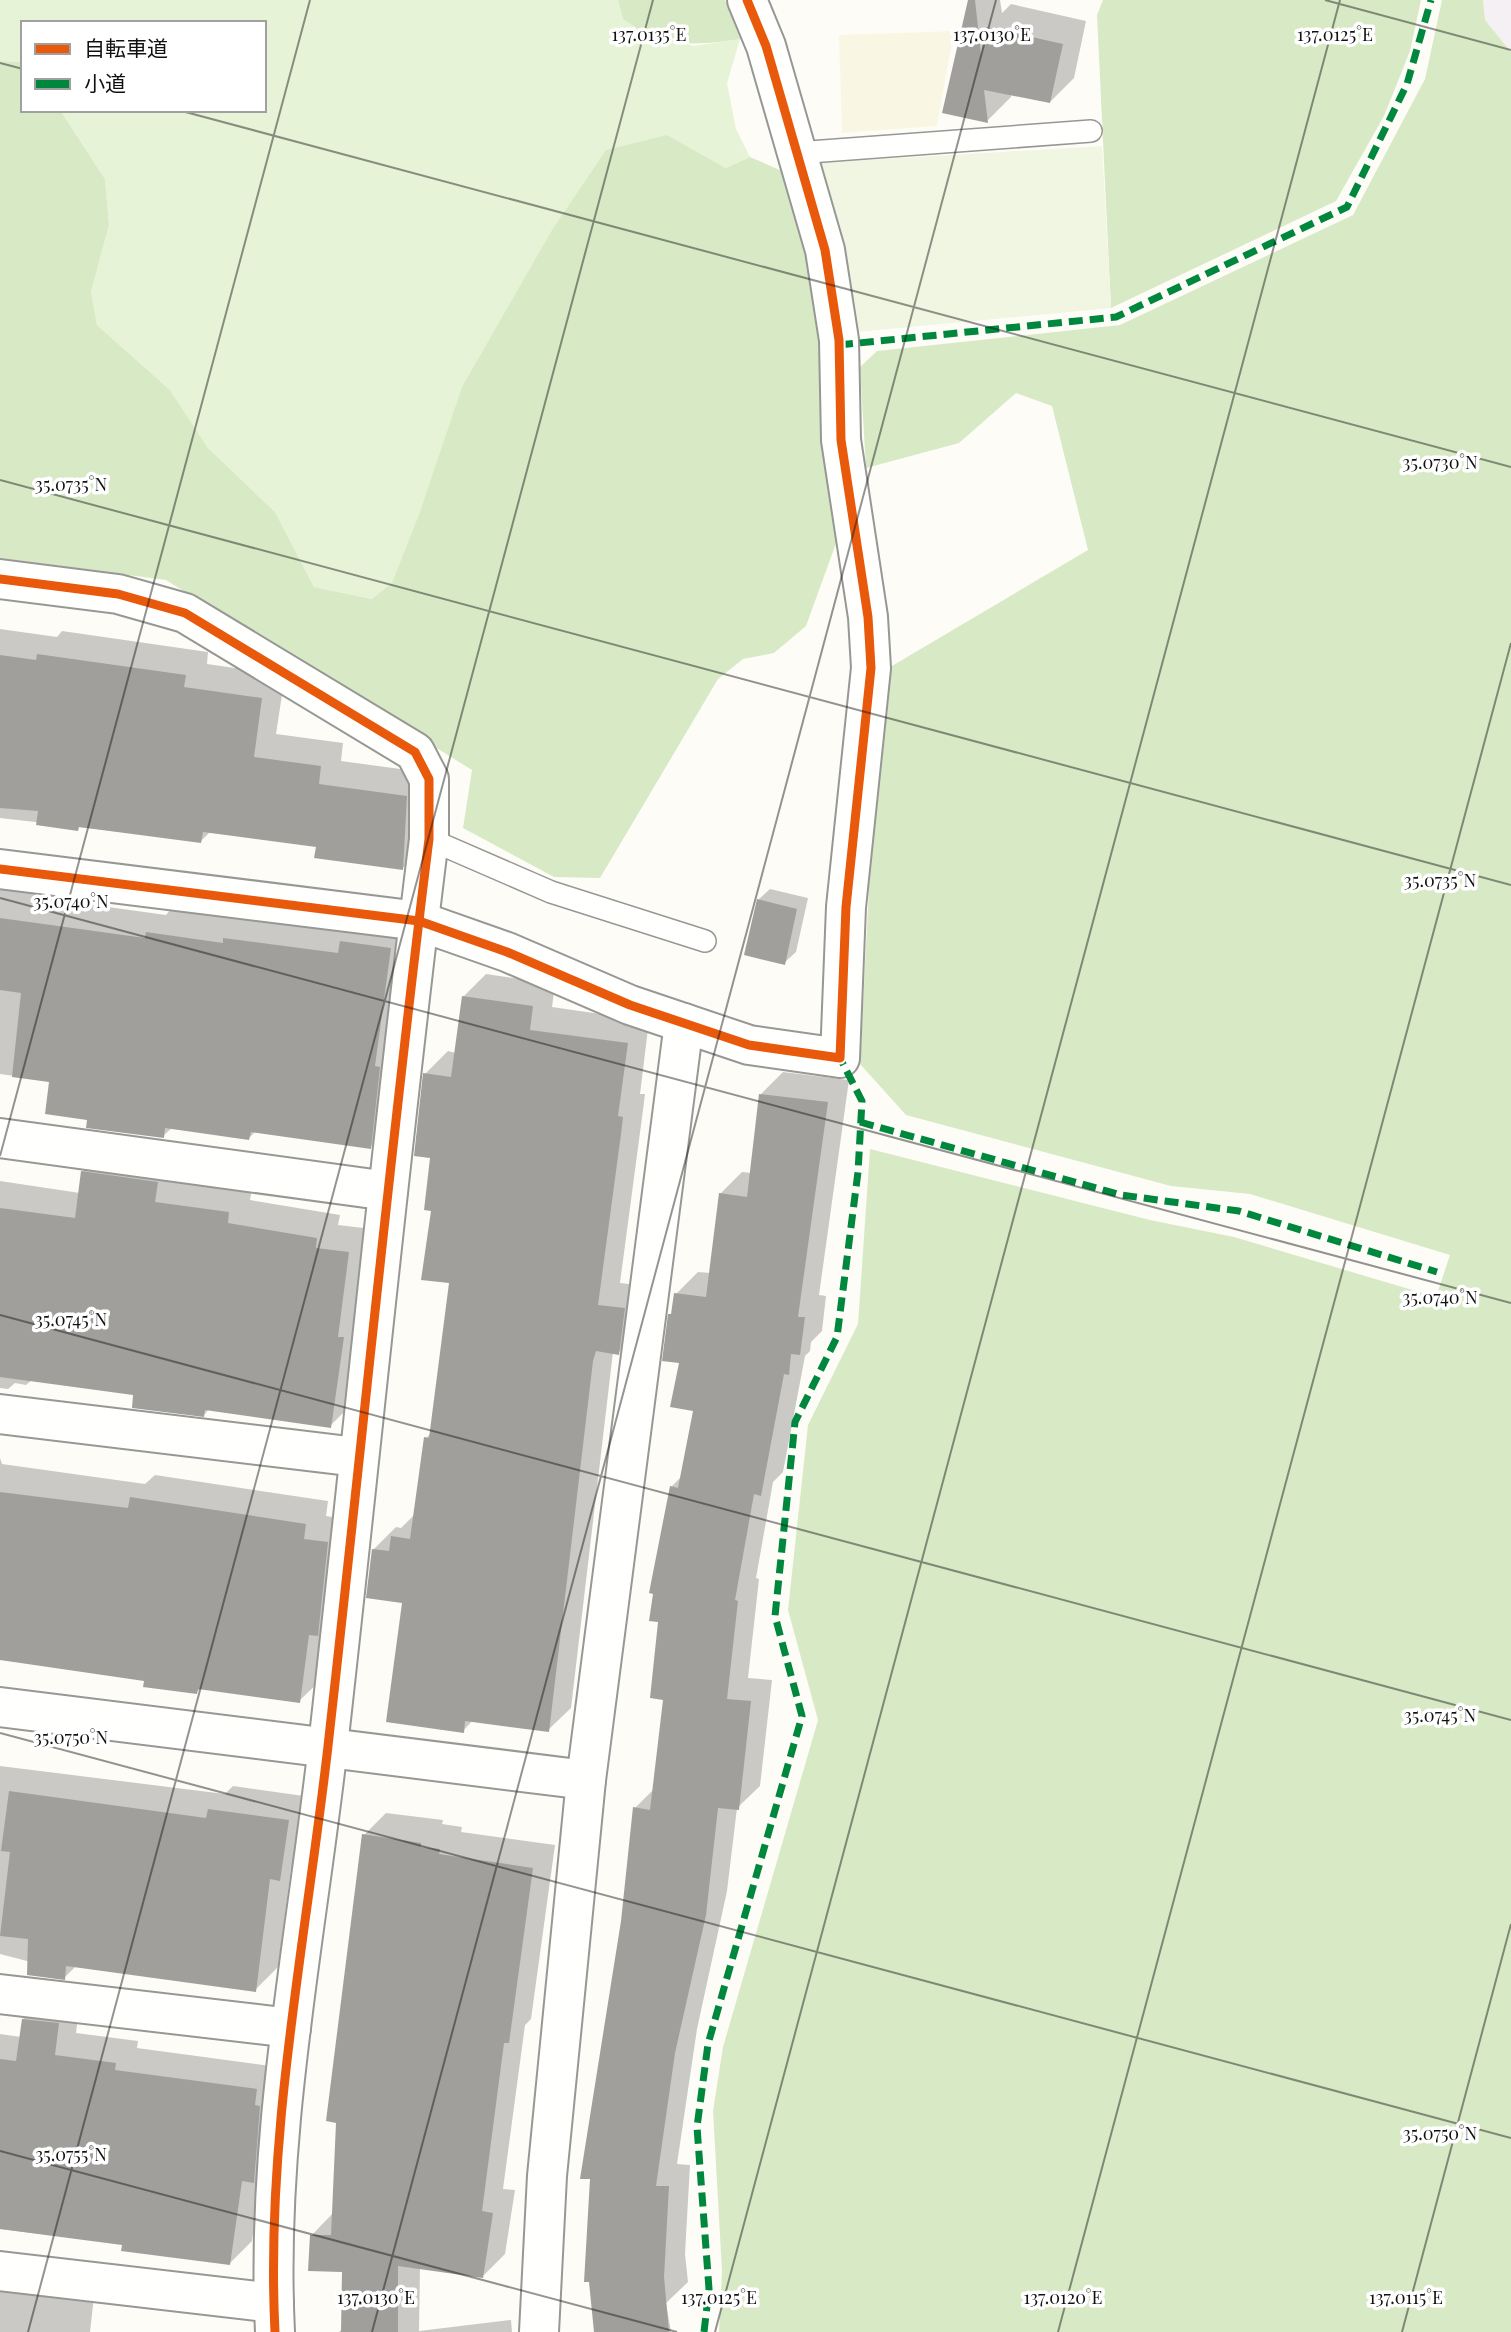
<svg xmlns="http://www.w3.org/2000/svg" width="1511" height="2332" viewBox="0 0 1511 2332" font-family="'Playfair Display','Noto Sans JP',serif">
	<style>
		.industrial { fill: #f5f0f3 }
		.farmland { fill: #f9f7e4 }
		.green { fill: #e7f3d7 }
		.forest { fill: #d8eac5 }
		.pitch { fill: #f0f6e1 }
		.shadow { fill: #0003 }
		.building { fill: #a19f9c }
		.lines { fill: none; stroke-linecap: round; stroke-linejoin: round }
		.service-casing { stroke: #979795; stroke-width: 24 }
		.minor-casing { stroke: #979795; stroke-width: 42 }
		.service { stroke: #fffffe; stroke-width: 21 }
		.minor { stroke: #fffffe; stroke-width: 38 }
		.quiet { stroke: #00873e; stroke-width: 7; stroke-dasharray: 14 7; stroke-linecap: butt }
		.cycleway-casing { stroke: #fff; stroke-width: 13 }
		.cycleway { stroke: #e8590c; stroke-width: 9 }
		.ticks { fill: none; stroke: #111; stroke-width: 2; stroke-opacity: 0.45 }
		.ticks-label { font-size: 18px; text-anchor: middle; fill: #111; stroke: #fff; stroke-width: 7; stroke-linejoin: round; paint-order: stroke }
	</style>
	<rect width="100%" height="100%" fill="#fdfcf7"/>
	<path class="industrial" d="M1483,0H1511V52L1485,20Z"/>
	<path class="farmland" d="M954,31L937,126L842,133L839,35Z"/>
	<path class="green" d="M0,0H618L623,19L693,46L740,39L727,83L736,129L750,157L726,168L667,135L421,509L392,584L372,599L314,587L275,512L208,448L170,390L97,325L91,292L109,225L105,179L60,110H264V23H23V62L0,61Z"/>
	<g class="forest">
		<path d="M618,0H725L740,39C692,46 665,48 623,19Z"/>
		<path d="M1103,0H1421L1410,51L1384,116L1336,201L1111,308L1097,15Z"/>
		<path d="M1442,0H1483L1485,20L1511,52V2332H719L722,2271L713,2111L723,2047L818,1720L788,1610L808,1425L858,1324L870,1149L1150,1220L1234,1237L1436,1297L1450,1255L1250,1194L1171,1186L906,1115L860,1064L880,673L1088,550L1052,406L1016,393L959,443L866,468L860,367L877,351L1120,325L1353,215L1425,79Z"/>
		<path d="M0,61L23,62V110H60L105,179L109,225L91,292L97,325L170,390L208,448L275,512L314,587L372,599L392,583L421,509L462,387L552,230L606,150L667,135L726,168L750,157L789,174L810,248L843,524L806,626L774,653L743,659L718,679L600,878L554,877L463,828L472,770L166,580L0,558Z"/>
	</g>
	<path class="pitch" d="M1102,146L1111,308L856,332L819,163Z"/>
	<g class="shadow">
		<path d="M969,0H1000L1002,13L1011,4L1086,21L1074,78L1050,102L1011,93V97L987,121Z"/>
		<path d="M0,629L57,637L62,631L208,652L207,664L285,675L276,734L343,743L341,761L430,773L426,845L403,868L318,846L211,831L201,841L0,818Z"/>
		<path d="M0,882L38,887L36,897L166,915L171,909L243,920L248,915L413,925L393,1124L370,1147L256,1131L249,1138L173,1127L163,1136L89,1118L51,1081L0,1074Z"/>
		<path d="M770,889L808,898L796,952L784,963L758,900Z"/>
		<path d="M486,974L555,984L552,1007L649,1021L640,1094H645L643,1110L620,1283L647,1286L641,1330L618,1353L613,1352L571,1708L548,1730L473,1720L463,1731L404,1601L373,1550L396,1527L401,1528L415,1514L426,1438L432,1432L451,1282L433,1209L425,1074L448,1051L456,1053L463,997Z"/>
		<path d="M783,1072L849,1080L819,1295L826,1296L822,1331L811,1342L810,1351L805,1356L783,1472L773,1482L756,1578L759,1579L748,1678L772,1680L760,1786L737,1808L727,1891L697,2029L677,2164L690,2165L685,2254L688,2282L666,2303L671,2332H596L623,1922L635,1808L655,1788L664,1698L671,1487L682,1476L695,1410L681,1361L676,1294L698,1272L711,1273L720,1194L742,1172L752,1173L761,1094Z"/>
		<path d="M106,1149L252,1189L250,1200L340,1215L338,1225L372,1229L354,1402L330,1426L209,1409L204,1415L135,1394L32,1380L26,1385L15,1383L8,1389L0,1388V1181L80,1193L82,1172Z"/>
		<path d="M0,1458L2,1464L145,1484L155,1475L328,1501L326,1516L351,1520L323,1678L299,1701L201,1688L197,1692L146,1679L0,1652Z"/>
		<path d="M0,1766L225,1794L233,1786L311,1797L303,1856L291,1868L278,1967L255,1990L76,1966L64,1978L31,1962L0,1954Z"/>
		<path d="M386,1813L443,1820L442,1824L462,1827L461,1832L555,1845L531,2019L525,2025L503,2189L515,2190L505,2254L482,2277L420,2267L419,2331L511,2320L512,2332H339L343,2328L344,2270L312,2235L333,2213L364,1835Z"/>
		<path d="M46,1997L80,2001L76,2033L138,2041L137,2048L278,2067L252,2241L230,2263L124,2244L0,2229V2034L21,2037L23,2019Z"/>
		<path d="M0,2283L94,2296L90,2332H0Z"/>
	</g>
	<g class="building">
		<path d="M968,0H975L981,54L986,27L1063,44L1050,103L984,90L988,123L942,113Z"/>
		<path d="M37,654L186,675L184,687L262,698L254,757L321,766L319,784L407,796L403,870L314,858L316,847L203,832L201,843L79,827L78,831L36,825L38,811L0,808V655L36,660Z"/>
		<path d="M757,899L797,909L785,965L744,955Z"/>
		<path d="M0,918L145,938L146,932L223,943V938L338,953L340,941L391,948L375,1066L380,1067L371,1149L251,1132L249,1140L165,1128L164,1138L86,1128L87,1120L45,1114L49,1082L12,1077L21,993L0,990Z"/>
		<path d="M462,996L533,1006L530,1030L628,1043L618,1116L623,1117L621,1134L598,1305L625,1308L619,1355L596,1351L593,1361L549,1732L465,1721L464,1733L386,1722L402,1603L366,1598L372,1549L389,1551L391,1536L410,1539L424,1437L429,1438L449,1283L421,1280L431,1211L424,1210L430,1158L414,1156L423,1073L451,1077Z"/>
		<path d="M759,1094L828,1102L798,1317H805L800,1355L791,1354L789,1375L784,1374L761,1496L754,1494L735,1600L738,1601L727,1699L751,1701L739,1810L718,1808L706,1915L675,2053L656,2186H669L664,2277L669,2332H594L589,2282H584L590,2179H580L621,1921L633,1807L650,1810L663,1700L650,1698L658,1622L649,1621L653,1594L649,1593L670,1486L678,1488L693,1411L670,1407L679,1363L662,1361L668,1314H671L674,1293L706,1297L719,1193L747,1197Z"/>
		<path d="M81,1171L158,1182L155,1202L229,1212L228,1223L317,1238L316,1248L349,1252L338,1337H344L331,1428L205,1410L204,1417L132,1408L133,1395L0,1377V1208L75,1218Z"/>
		<path d="M0,1492L128,1508L130,1497L306,1524L304,1539L328,1542L318,1636L309,1635L300,1703L198,1689L197,1694L143,1687L144,1681L0,1660Z"/>
		<path d="M9,1791L206,1818L208,1809L289,1820L280,1881L270,1879L256,1992L66,1966L65,1980L27,1975L28,1939L0,1936L10,1852L1,1851Z"/>
		<path d="M362,1834L421,1843V1847L440,1849L439,1854L533,1868L509,2043H504L482,2211L493,2213L483,2278L398,2266V2332H341L342,2272L308,2271L310,2235H331L336,2123L326,2121Z"/>
		<path d="M22,2019L59,2023L55,2055L116,2063L115,2070L257,2089L255,2105L260,2106L254,2183L242,2181L230,2265L121,2251L122,2245L0,2229V2059L16,2061Z"/>
	</g>
	<g class="lines">
		<defs>
			<g id="service">
				<path d="M796,153L1091,131"/>
				<path d="M429,839L551,892L705,941"/>
			</g>
			<g id="minor">
				<path d="M0,579L118,594L185,613L415,752L429,779V839C391,1141 362,1444 328,1746C306,1940 265,2136 275,2332"/>
				<path d="M0,869L419,921L507,952L630,1005L749,1045L840,1058L846,907L871,668L868,617L841,440L839,340L825,250L766,46L747,0"/>
				<path d="M0,1138L388,1191"/>
				<path d="M0,1414L357,1457"/>
				<path d="M0,1707L586,1780"/>
				<path d="M0,1994L291,2028"/>
				<path d="M0,2271L274,2303"/>
				<path d="M539,2332L547,2176L586,1780L684,1023"/>
			</g>
		</defs>
		<use href="#service" class="service-casing"/>
		<use href="#minor" class="minor-casing"/>
		<use href="#service" class="service"/>
		<use href="#minor" class="minor"/>
		<g class="quiet">
			<path d="M839,345L1116,317L1347,207L1407,84L1431,0"/>
			<path d="M860,1122L1121,1195L1239,1211L1437,1272"/>
			<path d="M704,2332L709,2289L697,2127L708,2044L802,1716L775,1616L795,1422L837,1337L858,1172L862,1101L840,1058"/>
		</g>
		<defs>
			<g id="cycleway">
				<path d="M0,579L118,594L185,613L415,752L429,779V839C391,1141 362,1444 328,1746C306,1940 265,2136 275,2332"/>
				<path d="M0,869L419,921L507,952L630,1005L749,1045L840,1058L846,907L871,668L868,617L841,440L839,340L825,250L766,46L747,0"/>
			</g>
		</defs>
		<use href="#cycleway" class="cycleway-casing"/>
		<use href="#cycleway" class="cycleway"/>
	</g>
	<path class="ticks" d="M1325,0L1511,50M0,63L23,69M178,110L1511,467M0,480L1511,885M0,898L1511,1303M0,1156L310,0M0,1315L1511,1720M0,1733L1511,2138M0,2151L677,2332M28,2332L653,0M372,2332L996,0M715,2332L1340,0M1058,2332L1511,643M1402,2332L1511,1924"/>
	<g class="ticks-label">
		<text x="649" y="41">137.0135°E</text>
		<text x="992" y="41">137.0130°E</text>
		<text x="1335" y="41">137.0125°E</text>
		<text x="1440" y="469">35.0730°N</text>
		<text x="71" y="491">35.0735°N</text>
		<text x="1440" y="887">35.0735°N</text>
		<text x="71" y="908">35.0740°N</text>
		<text x="1440" y="1304">35.0740°N</text>
		<text x="71" y="1326">35.0745°N</text>
		<text x="1440" y="1722">35.0745°N</text>
		<text x="71" y="1744">35.0750°N</text>
		<text x="1440" y="2140">35.0750°N</text>
		<text x="71" y="2161">35.0755°N</text>
		<text x="376" y="2304">137.0130°E</text>
		<text x="719" y="2304">137.0125°E</text>
		<text x="1063" y="2304">137.0120°E</text>
		<text x="1406" y="2304">137.0115°E</text>
	</g>
	<rect x="21" y="21" width="245" height="91" fill="#ffffff" stroke="#a0a0a0" stroke-width="2"/>
	<rect x="35" y="44" width="35" height="10" fill="#e8590c" stroke="#a0a0a0" stroke-width="2"/>
	<text x="84" y="56" font-size="21" fill="#111111">自転車道</text>
	<rect x="35" y="79" width="35" height="10" fill="#00873e" stroke="#a0a0a0" stroke-width="2"/>
	<text x="84" y="91" font-size="21" fill="#111111">小道</text>
</svg>
